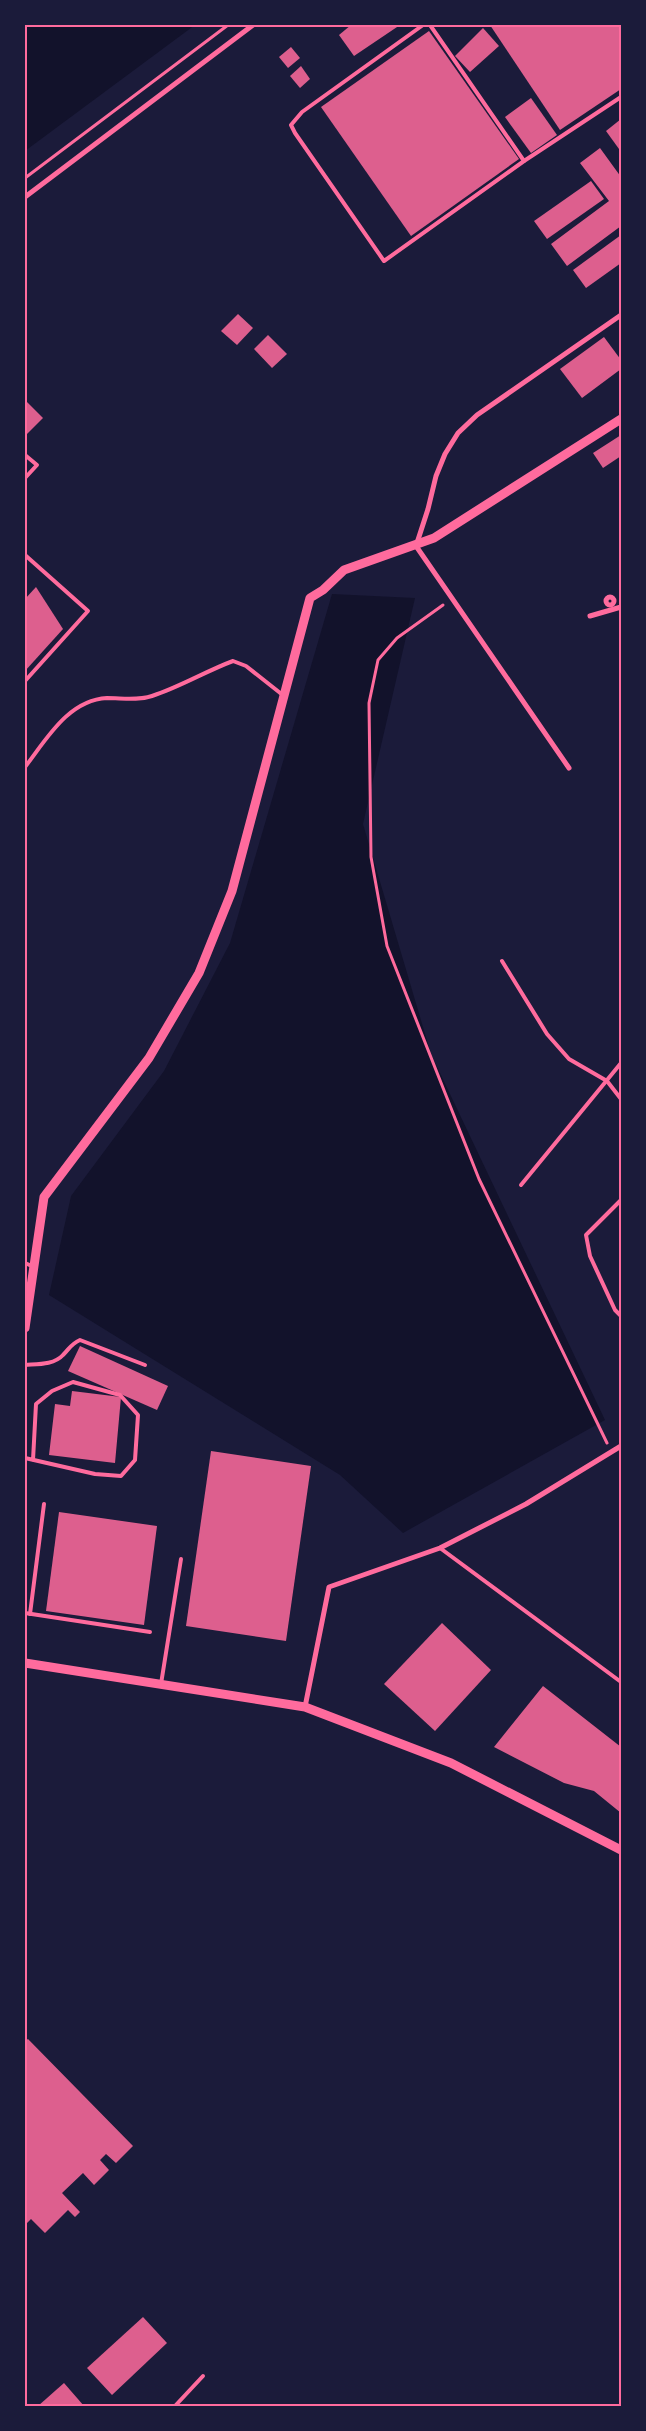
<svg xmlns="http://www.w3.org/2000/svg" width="646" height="2431" viewBox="0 0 646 2431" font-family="'Titillium Web',sans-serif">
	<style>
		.water { fill: #12122b }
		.building { fill: #dd5f8e }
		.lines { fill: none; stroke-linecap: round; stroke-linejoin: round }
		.path { stroke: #ff6b9d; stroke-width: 3 }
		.service { stroke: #ff6b9d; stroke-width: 4 }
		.minor { stroke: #ff6b9d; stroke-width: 5 }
		.tertiary { stroke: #ff6b9d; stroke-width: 9 }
		.neatline { fill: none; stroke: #ff6b9d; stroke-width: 2 }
	</style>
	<rect width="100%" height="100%" fill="#1b1b3a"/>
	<g class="water">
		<path d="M25,25H195L25,151Z"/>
		<path d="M332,594L415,598L363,824L431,1054L605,1420L403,1533L340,1475L49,1295L71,1196L164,1071L230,943Z"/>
	</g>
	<g class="building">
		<path d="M351,25H400L354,56L339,35Z"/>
		<path d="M490,25H621V89L560,130Z"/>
		<path d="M483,28L499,46L470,72L455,56Z"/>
		<path d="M429,31L519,159L411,236L321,107Z"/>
		<path d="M291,47L300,58L288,68L279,57Z"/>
		<path d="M301,66L310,79L300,88L290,76Z"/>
		<path d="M531,98L557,135L531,153L505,117Z"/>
		<path d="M621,119V147L619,149L606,131Z"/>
		<path d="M600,148L621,177V226L567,266L551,244L609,201L580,163Z"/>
		<path d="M591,181L604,199L547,239L534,221Z"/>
		<path d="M621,235V263L586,288L573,270Z"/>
		<path d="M238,314L253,328L237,345L221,331Z"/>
		<path d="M268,335L287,354L272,368L254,349Z"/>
		<path d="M604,337L621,360V369L582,398L560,369Z"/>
		<path d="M25,400L43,418L25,436Z"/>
		<path d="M621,435V456L603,468L593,453Z"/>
		<path d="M36,587L63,629L25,671V599Z"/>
		<path d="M80,1346L168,1386L157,1410L68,1371Z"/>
		<path d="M72,1391L121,1397L115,1463L49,1455L55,1404L70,1406Z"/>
		<path d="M211,1451L311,1466L286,1641L186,1626Z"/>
		<path d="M59,1512L157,1526L144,1625L46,1611Z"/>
		<path d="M442,1623L491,1670L435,1731L384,1684Z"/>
		<path d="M543,1686L621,1747V1813L594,1791L564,1783L494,1747Z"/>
		<path d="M28,2039L133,2146L116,2163L106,2154L100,2160L109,2170L94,2185L83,2173L62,2193L80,2212L75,2217L68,2210L45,2233L31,2219L25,2225V2041Z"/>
		<path d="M143,2317L167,2343L112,2395L87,2368Z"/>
		<path d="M64,2383L84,2406H38Z"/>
	</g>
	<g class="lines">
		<g class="path">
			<path d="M25,178L228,25"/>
			<path d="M443,605L397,638L378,660L369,703L371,857L387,946L479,1179L607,1443"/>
		</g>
		<g class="service">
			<path d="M423,25L302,112L291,125L295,133L384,261L524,161L621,97"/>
			<path d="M430,25L524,161"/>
			<path d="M25,455L37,465L25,478"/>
			<path d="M25,555L88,611L25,681"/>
			<path d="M25,767C46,740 68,700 107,698C122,698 137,701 152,696C180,687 206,671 233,661L246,666L284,696"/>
			<path d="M502,961L547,1034L569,1059L607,1081L621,1099"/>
			<path d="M521,1185L621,1063"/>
			<path d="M621,1200L586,1235L590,1256L615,1310L621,1316"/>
			<path d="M25,1263L34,1267"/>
			<path d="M25,1365C37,1364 54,1365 63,1355C70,1348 71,1344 80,1340L145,1365"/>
			<path d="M25,1458L95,1474L121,1476L135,1460L138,1415L120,1395L73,1382L52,1391L36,1404L33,1460"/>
			<path d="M440,1548L621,1682"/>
			<path d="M25,1613L150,1632"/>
			<path d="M30,1614L44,1504"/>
			<path d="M161,1684L181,1559"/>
			<path d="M175,2406L203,2376"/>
		</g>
		<g class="minor">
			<path d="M25,197L253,25"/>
			<circle cx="610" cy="601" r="4"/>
			<path d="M590,616L621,607"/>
			<path d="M569,768L416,546L428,509L436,476L445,454L458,433L477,415L621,315"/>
			<path d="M305,1707L329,1587L440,1548L526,1504L621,1446"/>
		</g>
		<g class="tertiary">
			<path d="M25,1328L44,1197L149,1058L199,973L232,891L310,598L323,590L344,570L434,538L621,419"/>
			<path d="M25,1663L305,1707L451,1763L621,1850"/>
		</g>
	</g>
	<rect width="646" height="2431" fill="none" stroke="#1b1b3a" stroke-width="52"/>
	<rect x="26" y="26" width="594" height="2379" class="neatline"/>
</svg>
